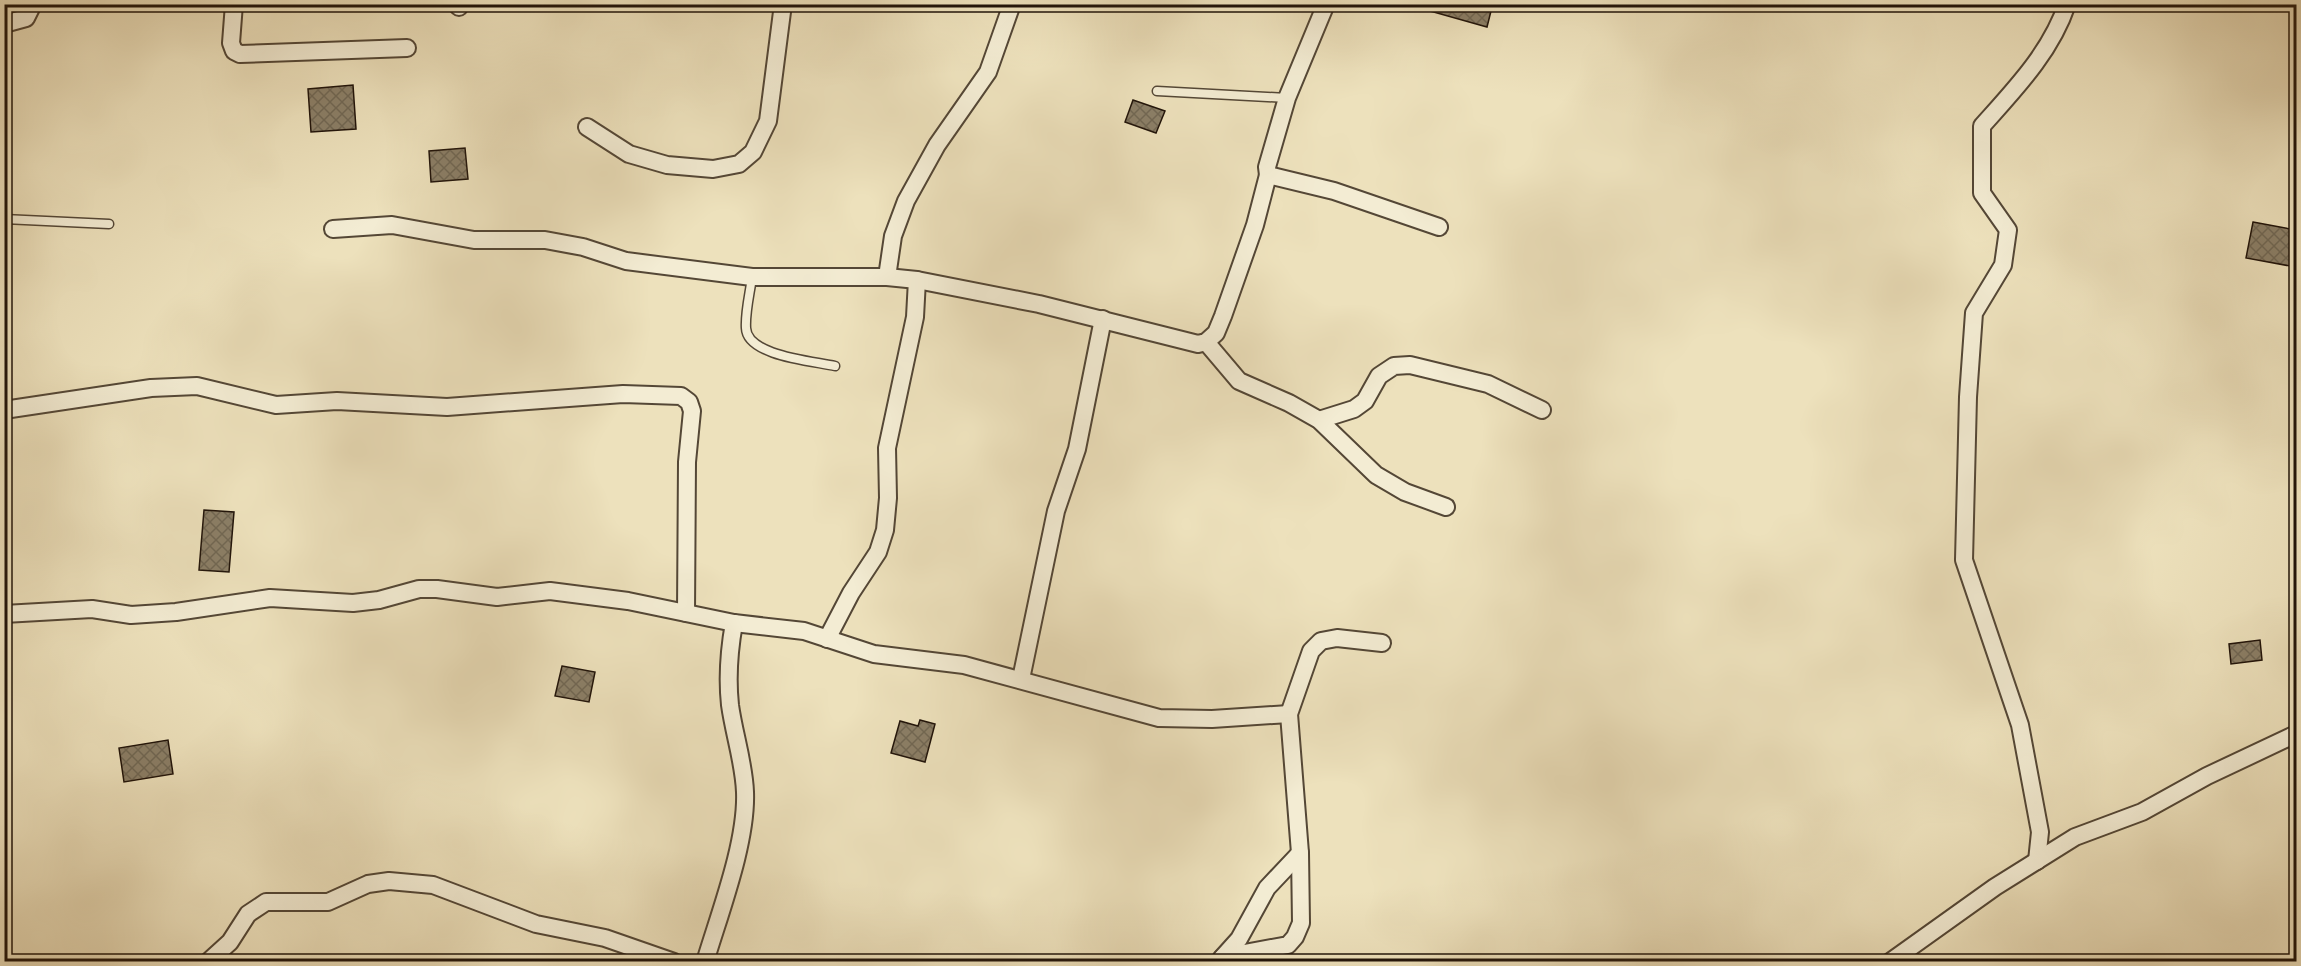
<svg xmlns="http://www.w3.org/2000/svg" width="2301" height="966" viewBox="0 0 2301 966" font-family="'IM FELL French Canon',serif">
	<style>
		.building { fill: url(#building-cross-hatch); stroke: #21140a; stroke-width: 1.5 }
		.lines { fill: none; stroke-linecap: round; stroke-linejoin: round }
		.lane-casing { stroke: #544736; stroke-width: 11 }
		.street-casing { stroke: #544736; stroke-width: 20 }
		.lane { stroke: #f3ecd3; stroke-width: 8 }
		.street { stroke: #f3ecd3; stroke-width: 16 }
	</style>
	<defs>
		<pattern id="building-cross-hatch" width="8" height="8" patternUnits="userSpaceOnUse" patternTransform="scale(1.5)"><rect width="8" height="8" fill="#8b7f67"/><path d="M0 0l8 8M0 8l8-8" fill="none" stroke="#716753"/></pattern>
	</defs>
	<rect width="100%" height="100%" fill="#ede1bc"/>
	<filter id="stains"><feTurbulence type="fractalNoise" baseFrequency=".00333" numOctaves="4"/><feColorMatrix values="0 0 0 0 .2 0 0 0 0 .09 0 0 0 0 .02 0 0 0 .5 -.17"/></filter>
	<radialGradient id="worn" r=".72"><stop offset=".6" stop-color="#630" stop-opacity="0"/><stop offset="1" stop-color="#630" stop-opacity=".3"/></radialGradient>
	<g class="building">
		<path d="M1432,4H1482L1492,7L1487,27L1430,11Z"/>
		<path d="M353,85L356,129L311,132L308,89Z"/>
		<path d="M1133,100L1165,111L1156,133L1125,122Z"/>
		<path d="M465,148L468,179L431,182L429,151Z"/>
		<path d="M2253,222L2296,230L2290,266L2246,258Z"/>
		<path d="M204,510L234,512L229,572L199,570Z"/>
		<path d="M2260,640L2262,660L2231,664L2229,644Z"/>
		<path d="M562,666L595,672L589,702L555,696Z"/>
		<path d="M920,720L935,724L925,762L891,753L900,721L918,726Z"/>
		<path d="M168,740L173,774L124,782L119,748Z"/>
	</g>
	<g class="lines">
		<defs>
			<g id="lane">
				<path d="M1157,91L1287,98"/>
				<path d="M4,219L109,224"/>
				<path d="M752,277C750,293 745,312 746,328C747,356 813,361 835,366"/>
			</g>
			<g id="street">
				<path d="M234,4L231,43L234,51L240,54L407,48"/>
				<path d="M456,4L459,7"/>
				<path d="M1326,4L1287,98L1267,167L1268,175L1334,191L1439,227"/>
				<path d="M4,24L26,18L33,4"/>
				<path d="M587,127L629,154L667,165L713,169L739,164L753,152L768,121L783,4"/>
				<path d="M333,229L392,225L474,240H545L583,247L626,261L752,277H887L917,280L1039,304L1198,344L1206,342L1216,333L1223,316L1255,225L1268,175"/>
				<path d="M887,277L893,236L906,201L937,145L988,72L1012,4"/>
				<path d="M1206,342L1239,381L1289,403L1319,420L1376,475L1405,492L1446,507"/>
				<path d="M4,410L151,388L197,386L276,405L337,401L447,407L623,394L681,396L689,402L692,411L687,462L686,613"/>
				<path d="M1319,420L1354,409L1365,401L1379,376L1394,366L1410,365L1488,384L1542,410"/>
				<path d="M4,614L92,609L131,615L176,612L270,598L353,603L379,600L419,589H437L497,597L550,591L628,601L734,623L804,631L874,654L964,665L1159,718L1212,719L1289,714"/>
				<path d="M827,639L851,593L878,552L885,530L888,498L887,448L915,317L917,280"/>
				<path d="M1021,679L1056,511L1077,449L1103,319"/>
				<path d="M2037,861L2040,832L2020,725L1964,560L1968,397L1974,313L2003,265L2008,230L1982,193V126C2015,89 2051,52 2067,4"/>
				<path d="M1223,957L1288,945L1295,937L1301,923L1300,853L1289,714L1311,651L1321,641L1337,638L1382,643"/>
				<path d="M1221,959L1239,939L1267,888L1300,853"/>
				<path d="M208,962L230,942L248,914L266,902H328L368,884L389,881L433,885L536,924L605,938L674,962"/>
				<path d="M705,962C720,912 747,842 745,792C744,763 734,734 730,705C727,677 729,651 734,623"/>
				<path d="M1890,962L1995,887L2075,837L2142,812L2207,776L2296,734"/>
			</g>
		</defs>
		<use href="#lane" class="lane-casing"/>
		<use href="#street" class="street-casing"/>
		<use href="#lane" class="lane"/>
		<use href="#street" class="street"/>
	</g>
	<rect width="2301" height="966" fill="none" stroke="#ede1bc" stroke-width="24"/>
	<rect x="6" y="6" width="2289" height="954" fill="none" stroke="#21140a" stroke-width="3"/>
	<rect x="12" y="12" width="2277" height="942" fill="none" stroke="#21140a" stroke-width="1.5"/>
	<rect width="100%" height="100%" filter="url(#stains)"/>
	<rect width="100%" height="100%" fill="url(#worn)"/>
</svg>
